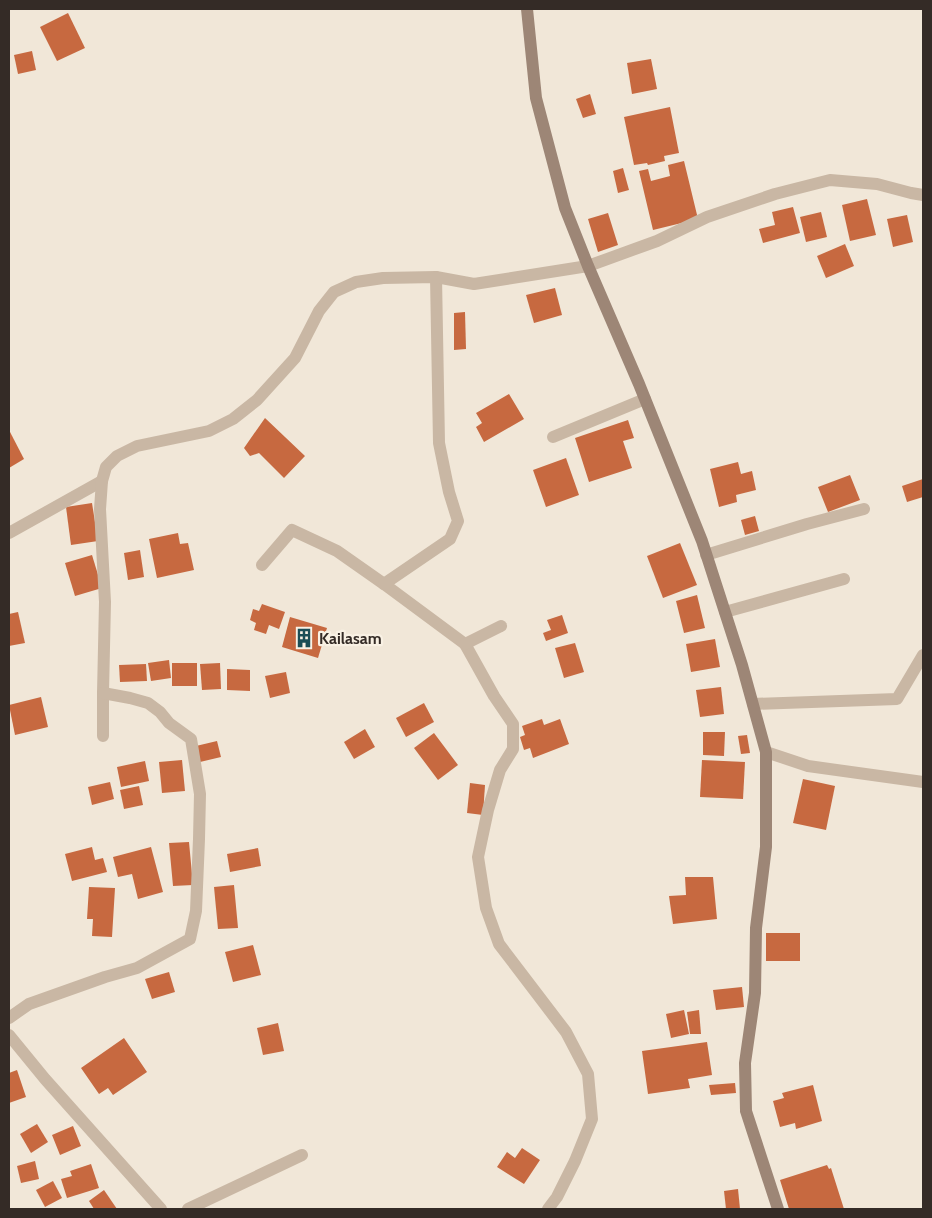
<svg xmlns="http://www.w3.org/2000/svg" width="932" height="1218" viewBox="0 0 932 1218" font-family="Cabin,sans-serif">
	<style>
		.building { fill: #c76940 }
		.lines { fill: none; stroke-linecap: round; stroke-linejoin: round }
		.street { stroke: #c9b7a4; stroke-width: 12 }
		.secondary { stroke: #9d8676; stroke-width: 12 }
		.labels { text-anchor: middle; stroke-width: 4.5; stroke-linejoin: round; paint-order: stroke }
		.poi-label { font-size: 16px; font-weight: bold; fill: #342b26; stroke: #f9f1e4; text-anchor: start }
	</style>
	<rect width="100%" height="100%" fill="#f1e7d8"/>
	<g class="building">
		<path d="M68,13L85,48L57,61L40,27Z"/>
		<path d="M32,51L36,70L18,74L14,55Z"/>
		<path d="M651,59L657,89L632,94L627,63Z"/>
		<path d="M590,94L596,114L583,118L576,99Z"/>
		<path d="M670,107L679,153L664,156L665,161L648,165L647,163L634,165L624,117Z"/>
		<path d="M684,161L698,219L653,230L639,171L648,169L651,181L670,176L668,165Z"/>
		<path d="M623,168L629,190L618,193L613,171Z"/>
		<path d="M867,199L876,235L850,241L842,205Z"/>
		<path d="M793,207L800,233L763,243L759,229L775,225L772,212Z"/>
		<path d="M821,212L827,237L806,242L800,217Z"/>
		<path d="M608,213L618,245L598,252L588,219Z"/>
		<path d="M907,215L913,242L893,247L887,219Z"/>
		<path d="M845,244L854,266L826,278L817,256Z"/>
		<path d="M555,288L562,315L534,323L526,295Z"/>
		<path d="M465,312L466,349L454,350V313Z"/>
		<path d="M509,394L524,419L484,442L476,427L482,423L476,413Z"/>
		<path d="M265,418L305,456L284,478L259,453L250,456L244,448Z"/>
		<path d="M628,420L634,438L623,441L632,468L589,482L575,438Z"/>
		<path d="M9,430L24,459L9,468Z"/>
		<path d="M566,458L579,495L546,507L533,470Z"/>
		<path d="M738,462L741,474L752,471L756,490L736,495L737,502L719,507L710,469Z"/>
		<path d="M850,475L860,500L828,512L818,487Z"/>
		<path d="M923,479V497L907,502L902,486Z"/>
		<path d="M92,503L98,541L71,545L66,507Z"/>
		<path d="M755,516L759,531L745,535L741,520Z"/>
		<path d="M178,533L180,544L188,543L194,570L157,578L149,539Z"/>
		<path d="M680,543L697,585L663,598L647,556Z"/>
		<path d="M140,550L144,577L128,580L124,553Z"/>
		<path d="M92,555L102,588L75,596L65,563Z"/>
		<path d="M697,595L705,628L684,633L676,601Z"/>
		<path d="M262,604L285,612L279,629L269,625L266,634L254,630L256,623L250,620L253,609L259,611Z"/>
		<path d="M18,612L25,643L9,646V614Z"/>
		<path d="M562,615L568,633L546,641L543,633L551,630L547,620Z"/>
		<path d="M290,617L327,628L318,658L282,647Z"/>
		<path d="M715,639L720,667L691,672L686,644Z"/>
		<path d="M575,643L584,672L564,678L555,648Z"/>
		<path d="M169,660L171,678L151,681L148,663Z"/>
		<rect x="172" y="663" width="25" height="23"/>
		<path d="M220,663L221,689L202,690L200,664Z"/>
		<path d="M146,664L147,681L120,682L119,665Z"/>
		<path d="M227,669L250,670V691L227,690Z"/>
		<path d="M286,672L290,693L270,698L265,676Z"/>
		<path d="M721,687L724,714L700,717L696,690Z"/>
		<path d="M41,697L48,727L15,735L9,705Z"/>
		<path d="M424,703L434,722L406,737L396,718Z"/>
		<path d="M542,719L544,725L560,719L569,744L533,758L530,748L524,750L520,737L525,735L522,726Z"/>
		<path d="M365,729L375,747L354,759L344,742Z"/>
		<path d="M703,732H725L724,756L703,755Z"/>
		<path d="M434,733L458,765L438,780L414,748Z"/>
		<path d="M747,735L750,753L741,754L738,736Z"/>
		<path d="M217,741L221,757L200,762L196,746Z"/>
		<path d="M182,760L185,791L162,793L159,762Z"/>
		<path d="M702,760L745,762L743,799L700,797Z"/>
		<path d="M145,761L149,781L121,787L117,767Z"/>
		<path d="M803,779L835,786L826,830L793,823Z"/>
		<path d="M110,782L114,799L92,805L88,787Z"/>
		<path d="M470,783L485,785L483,815L467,813Z"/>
		<path d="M139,786L143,805L124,809L120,790Z"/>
		<path d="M189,842L193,885L173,886L169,843Z"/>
		<path d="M92,847L95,860L103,858L107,872L72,881L65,854Z"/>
		<path d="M151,847L163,892L138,899L132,874L118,877L113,857Z"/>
		<path d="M258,848L261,866L230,872L227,854Z"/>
		<path d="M685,877H713L717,919L673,924L669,896L686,895Z"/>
		<path d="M234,885L238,928L218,929L214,887Z"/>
		<path d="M89,887L115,888L112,937L92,936L93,919H87Z"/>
		<rect x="766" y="933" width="34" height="28"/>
		<path d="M253,945L261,975L233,982L225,952Z"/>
		<path d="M169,972L175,992L152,999L145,979Z"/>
		<path d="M742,987L744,1007L716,1010L713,990Z"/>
		<path d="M684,1010L689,1034L671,1038L666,1014Z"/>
		<path d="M699,1010L701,1034H690L687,1012Z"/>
		<path d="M278,1023L284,1051L263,1055L257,1028Z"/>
		<path d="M124,1038L147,1072L113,1095L108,1088L99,1094L81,1068Z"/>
		<path d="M707,1042L712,1075L688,1079L690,1088L648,1094L642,1051Z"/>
		<path d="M17,1070L26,1097L9,1103V1073Z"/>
		<path d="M735,1083L736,1093L711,1095L709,1085Z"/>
		<path d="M813,1085L822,1121L796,1129L795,1123L780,1127L773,1101L784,1098L782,1093Z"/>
		<path d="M37,1124L48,1142L31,1153L20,1134Z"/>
		<path d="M73,1126L81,1146L60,1155L52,1135Z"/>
		<path d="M522,1148L540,1160L524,1184L497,1167L507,1152L515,1158Z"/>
		<path d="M35,1161L39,1179L21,1183L17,1166Z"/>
		<path d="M91,1164L99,1188L67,1198L61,1179L72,1176L70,1171Z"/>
		<path d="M827,1165L829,1169L831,1168L844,1209H789L780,1180Z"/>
		<path d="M53,1181L62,1198L45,1207L36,1190Z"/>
		<path d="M738,1189L740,1209H726L724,1191Z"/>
		<path d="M104,1190L117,1209H94L89,1201Z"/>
	</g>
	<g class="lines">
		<g class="street">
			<path d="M553,437L645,399"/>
			<path d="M9,533L102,481"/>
			<path d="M706,555L807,524L864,509"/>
			<path d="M262,565L292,530L337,551L384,584L465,644L494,696L513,724V749L500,770L488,810L478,857L486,908L499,944L566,1032L588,1074L592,1119L575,1161L557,1197L548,1209"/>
			<path d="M384,584L450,539L458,521L449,492L439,443L436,277"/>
			<path d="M725,612L844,579"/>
			<path d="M465,644L501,626"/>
			<path d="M753,704L897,699L923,655"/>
			<path d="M103,736V693L105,602L100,509L102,481L106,467L117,456L137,446L209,431L233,419L257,400L295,358L319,311L334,292L356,282L383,278L436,277L474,284L588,266L657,241L707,217L775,194L830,180L877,184L911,193L923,195"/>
			<path d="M766,752L808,766L923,782"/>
			<path d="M9,1018L29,1004L105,977L137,968L190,939L196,911L199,839L200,794L191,739L169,723L160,712L148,703L130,698L103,693"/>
			<path d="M9,1035L45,1079L161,1209"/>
			<path d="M188,1209L302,1155"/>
		</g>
		<path class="secondary" d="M527,9L536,98L565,208L588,266L639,384L702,541L742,665L766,752V847L756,928L755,993L745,1063L746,1111L778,1209"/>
	</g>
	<defs>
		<symbol id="building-bare" viewBox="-9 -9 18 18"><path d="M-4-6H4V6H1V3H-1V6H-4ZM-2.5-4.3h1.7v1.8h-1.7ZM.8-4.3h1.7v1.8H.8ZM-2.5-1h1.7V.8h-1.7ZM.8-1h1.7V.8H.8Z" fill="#1b4e56" stroke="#f9f1e4" stroke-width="2.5" paint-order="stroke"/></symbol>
	</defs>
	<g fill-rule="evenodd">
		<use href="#building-bare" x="290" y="624" width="28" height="28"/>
	</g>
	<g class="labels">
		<g class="poi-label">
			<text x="319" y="644">Kailasam</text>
		</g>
	</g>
	<rect width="932" height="1218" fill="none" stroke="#342b26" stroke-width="20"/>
</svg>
